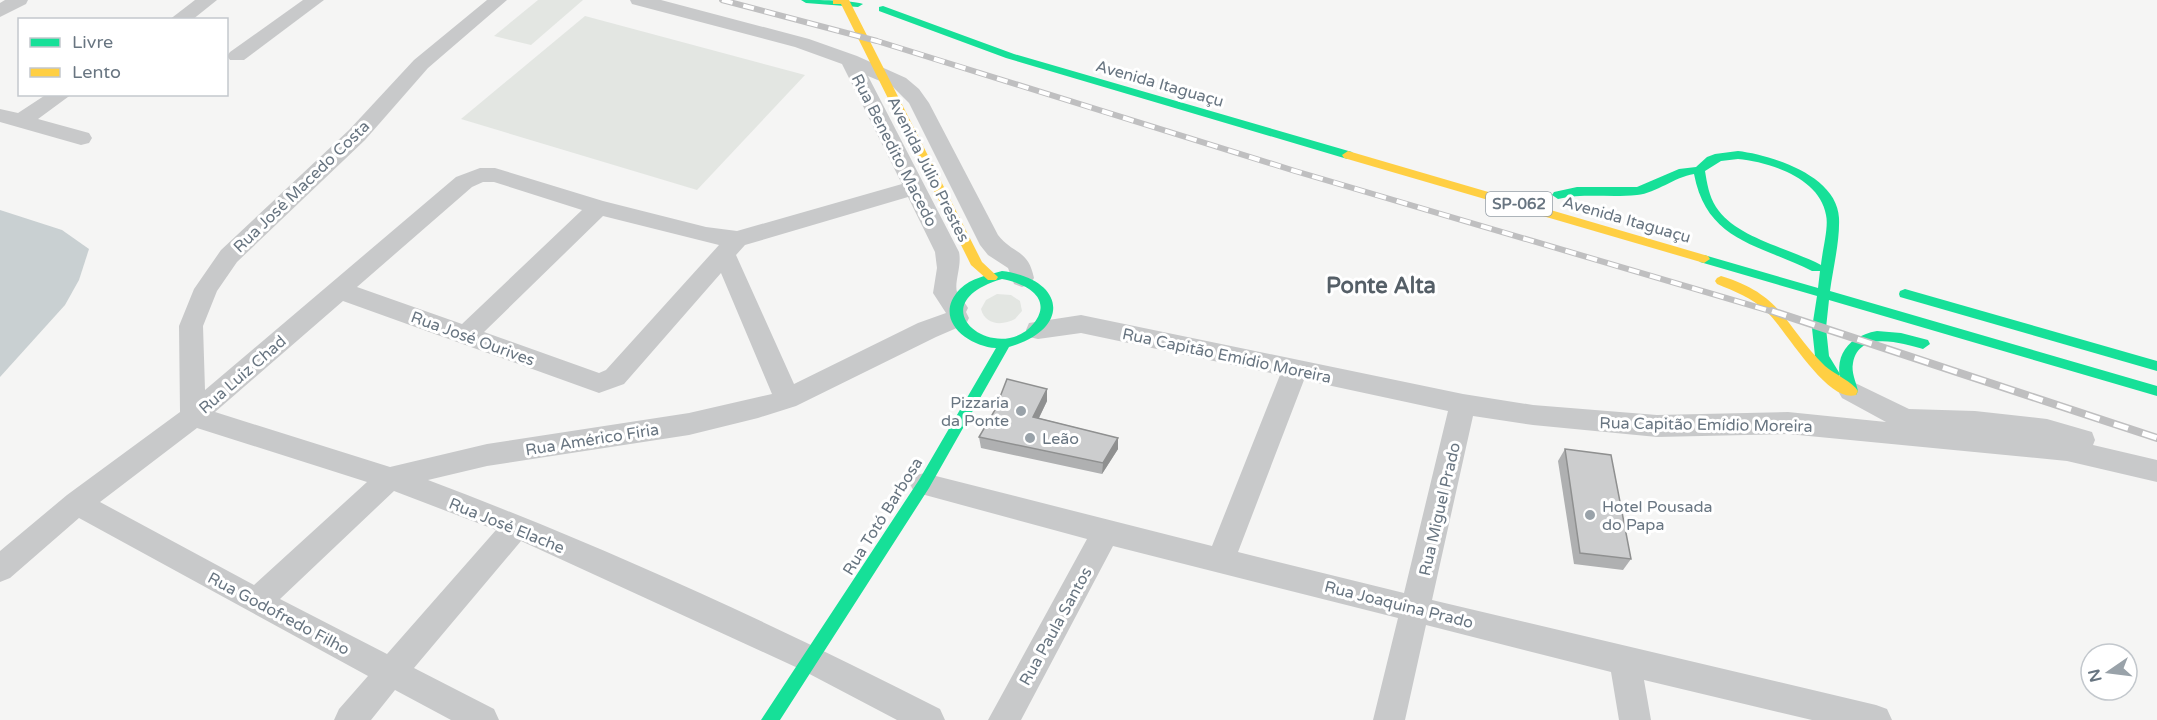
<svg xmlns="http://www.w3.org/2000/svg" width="2157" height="720" viewBox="0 0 2157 720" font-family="'Varela Round',sans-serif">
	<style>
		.green { fill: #e3e6e2 }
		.water { fill: #c9d0d2 }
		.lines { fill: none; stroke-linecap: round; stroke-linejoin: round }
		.street { fill: #c8c9ca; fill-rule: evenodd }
		.fast { fill: #16e098; fill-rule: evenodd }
		.slow { fill: #ffcf43; fill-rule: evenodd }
		.rail-far1-casing { stroke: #bfbfc0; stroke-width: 6 }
		.rail-casing { stroke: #bfbfc0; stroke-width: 8 }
		.rail-far1 { stroke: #fff; stroke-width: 4; stroke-dasharray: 11; stroke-linecap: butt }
		.rail { stroke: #fff; stroke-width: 5; stroke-dasharray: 15; stroke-linecap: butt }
		.wall { fill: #afb0b1 }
		.shaded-wall { fill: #8f9090 }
		.building { fill: #cccdce; stroke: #8f9090; stroke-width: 1.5 }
		.poi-dot { fill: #99a2a9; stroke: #fff; stroke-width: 2 }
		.labels { text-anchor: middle; stroke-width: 6; stroke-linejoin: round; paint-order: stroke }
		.shield { fill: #fff; stroke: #959ea7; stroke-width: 1.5 }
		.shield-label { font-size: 15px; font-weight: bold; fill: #687581 }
		.street-label { font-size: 16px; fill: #687581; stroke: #fff }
		.poi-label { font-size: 16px; fill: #687581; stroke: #fff; text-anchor: start }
		.district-label { font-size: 22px; font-weight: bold; fill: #555f67; stroke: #fff }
	</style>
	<rect width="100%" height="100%" fill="#f5f5f4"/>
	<g class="green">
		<path d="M538,0H583L531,45L494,36Z"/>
		<path d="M585,16L805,75L697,190L461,119Z"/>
		<path d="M997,294L1011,295L1020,301L1022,311L1015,319C1002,326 985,325 981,309L986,300Z"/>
	</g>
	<path class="water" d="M0,210L62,230L89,249L79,280L65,305L0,377Z"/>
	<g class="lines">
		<g class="street">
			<path d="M5,0H28L26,4L0,17V3Z"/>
			<path d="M195,0H217L192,20H169Z"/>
			<path d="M303,0H324L244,60H230L227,56L230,52Z"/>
			<path d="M487,0H507L428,68L365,140L237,262L217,291L203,326L205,390L456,177L480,168H495L603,201L706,227L737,231L902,184L842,64L795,47L632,4L630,0H661L809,39L857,56L906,78L919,89L929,103L998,235C1014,255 1028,249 1034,278L1030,284L1022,287L1014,284L1008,268L988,255L980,245L909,103L892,86L868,76L959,252C962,266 954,282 957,292C959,297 965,302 968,308L966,312L969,318L966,324L936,337L796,406L758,418L689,435L487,466L428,480C603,546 774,624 940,709L945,720H897L800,669L521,541L414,668L494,709L499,720H451L395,690L371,720H334L339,709L368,676L79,518L10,578L0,582V551L67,495L180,412L179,326L194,289L221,250L349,130L414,60ZM483,182H494L582,210L462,324L357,287L472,187ZM908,197L935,252L937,268L933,293L946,313L918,323L794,384L736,255L745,245ZM603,216L719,245L606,370L599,373L484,332ZM721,273L772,394L689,413L487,444L390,467L215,412L343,301L599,393L624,384ZM197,428L367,482L254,585L100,502ZM394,491L496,530L387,654L280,599Z"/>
			<path d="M47,94H72L38,119L89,133L92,138L89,143L81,145L0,122V109L18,113Z"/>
			<path d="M1081,315L1463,394L1533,405L1657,415L1788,412L1886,422L1842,398L1838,391L1842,384L1851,381L1909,409L1975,411L2047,419L2092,432L2095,440L2093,445L2157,460V482L2067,461L1788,434L1657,437L1533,425L1473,416L1432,600L1876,705L1887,709L1892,720H1812L1644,680L1651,720H1619L1611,672L1426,625L1405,720H1373L1398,618L1113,546L1021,720H988L1087,539L914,492L910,484L914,476L924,473L1212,546L1280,375L1081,333L1038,339L1029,337L1026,330L1029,323ZM1304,380L1448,411L1404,593L1238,552Z"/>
		</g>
		<g class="fast">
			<path d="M801,0C816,0 852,0 863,4L858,7L806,3Z"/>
			<path d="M883,6L1014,54L1352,152L1354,155L1348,159L1344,158L1006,58L879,11V7Z"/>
			<path d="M1738,151C1771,155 1837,175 1839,218C1840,241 1833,268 1830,291L2157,386V396L1829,300L1826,328L1829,356L1840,374L1838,378H1828L1815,356L1812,328L1817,296L1700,262L1698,259L1704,255L1818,288L1820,271H1812C1759,244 1707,242 1694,174C1674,177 1657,193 1637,195C1610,198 1585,193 1558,199L1552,195L1554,192L1577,187H1637L1679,169L1696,167L1707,157L1715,154ZM1738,159C1770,162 1820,178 1826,215C1829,227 1822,252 1821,265C1789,248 1736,238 1716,207C1709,196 1707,183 1705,171L1721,161Z"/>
			<path d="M1002,271C1066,279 1072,329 1009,347L929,488L780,720H761L919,480L996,348C966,346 932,318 960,289C971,278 988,275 1002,271ZM1002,279C1024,283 1054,297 1034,323C998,368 914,305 1002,279Z"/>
			<path d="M1905,289L2157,361V371L1900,297L1899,294L1900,291Z"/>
			<path d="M1877,331L1901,333L1928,340L1930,344L1923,349C1901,343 1859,330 1853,363C1851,372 1856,382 1858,391L1856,395H1846C1830,363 1843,337 1877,331Z"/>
		</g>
		<g class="slow">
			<path d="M833,0H849L982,262L998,277L996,280H988L971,265L841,4H833Z"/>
			<path d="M1348,151L1708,256L1710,259L1704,263L1344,158L1342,155Z"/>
			<path d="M1721,276C1784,295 1784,326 1825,366C1834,374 1853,382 1858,391L1856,395C1827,404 1785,328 1766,311C1752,298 1734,291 1717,284L1715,281L1717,278Z"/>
		</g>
		<defs>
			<path id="rail-far1" d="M722,0L877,41L1295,171L1777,313"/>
			<path id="rail" d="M1772,311L2157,438"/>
		</defs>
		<use href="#rail-far1" class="rail-far1-casing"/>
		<use href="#rail" class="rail-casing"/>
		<use href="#rail-far1" class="rail-far1"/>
		<use href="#rail" class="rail"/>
	</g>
	<g class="wall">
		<path d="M1047,389V401L1039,418L1118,438V449L1102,474L981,448L979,437Z"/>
		<path d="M1565,449L1631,559L1623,570L1574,564L1558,461Z"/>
	</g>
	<g class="shaded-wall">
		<path d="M1047,389V401L1034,428L1033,417Z"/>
		<path d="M1118,438V449L1102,474L1103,463Z"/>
	</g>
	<g class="building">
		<path d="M1007,379L1047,389L1033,417L1118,438L1103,463L979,437L995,410Z"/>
		<path d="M1565,449L1611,455L1631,559L1580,553Z"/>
	</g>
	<g class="poi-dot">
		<circle cx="1021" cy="411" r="6"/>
		<circle cx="1030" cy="438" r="6"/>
		<circle cx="1590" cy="515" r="6"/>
	</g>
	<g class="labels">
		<rect class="shield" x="1486" y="192" width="66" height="24" rx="4.5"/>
		<g class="shield-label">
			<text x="1519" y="209">SP-062</text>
		</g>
		<g class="street-label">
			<text transform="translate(1160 83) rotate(16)" y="6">Avenida Itaguaçu</text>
			<text transform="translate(895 150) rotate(63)" y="6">Rua Benedito Macedo</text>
			<text transform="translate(929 169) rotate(63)" y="6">Avenida Júlio Prestes</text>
			<text transform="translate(301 186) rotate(-44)" y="6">Rua José Macedo Costa</text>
			<text transform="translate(1627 219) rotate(16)" y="6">Avenida Itaguaçu</text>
			<text transform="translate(473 338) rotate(20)" y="6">Rua José Ourives</text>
			<text transform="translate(1227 355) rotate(12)" y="6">Rua Capitão Emídio Moreira</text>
			<text transform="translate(242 374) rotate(-41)" y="6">Rua Luiz Chad</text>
			<text transform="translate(1706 424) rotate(1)" y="6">Rua Capitão Emídio Moreira</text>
			<text transform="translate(592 439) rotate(-9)" y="6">Rua Américo Firia</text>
			<text transform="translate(1439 509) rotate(-77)" y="6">Rua Miguel Prado</text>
			<text transform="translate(882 516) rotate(-58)" y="6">Rua Totó Barbosa</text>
			<text transform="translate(507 525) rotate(22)" y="6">Rua José Elache</text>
			<text transform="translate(1399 604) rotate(14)" y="6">Rua Joaquina Prado</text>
			<text transform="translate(279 613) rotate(28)" y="6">Rua Godofredo Filho</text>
			<text transform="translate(1055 626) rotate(-61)" y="6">Rua Paula Santos</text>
		</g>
		<g class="poi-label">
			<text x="1009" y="408" text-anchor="end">Pizzaria<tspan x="1009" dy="18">da Ponte</tspan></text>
			<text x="1042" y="444">Leão</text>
			<text x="1602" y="512">Hotel Pousada<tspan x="1602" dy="18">do Papa</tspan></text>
		</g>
		<g class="district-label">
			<text x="1381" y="293">Ponte Alta</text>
		</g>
	</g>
	<rect x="18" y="18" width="210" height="78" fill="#ffffff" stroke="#c3c8cd" stroke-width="1.5"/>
	<rect x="30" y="38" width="30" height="9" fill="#16e098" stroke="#c3c8cd" stroke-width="1.5"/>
	<text x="72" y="48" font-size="18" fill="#687581">Livre</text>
	<rect x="30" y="68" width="30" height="9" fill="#ffcf43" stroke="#c3c8cd" stroke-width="1.5"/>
	<text x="72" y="78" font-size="18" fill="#687581">Lento</text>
	<g transform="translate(2109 672) rotate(256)"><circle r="28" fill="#ffffff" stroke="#c3c8cd" stroke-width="1.5"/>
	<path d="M0-4.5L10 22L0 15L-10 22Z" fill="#99a2a9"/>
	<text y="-9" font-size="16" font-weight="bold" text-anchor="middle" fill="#687581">N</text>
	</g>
</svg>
